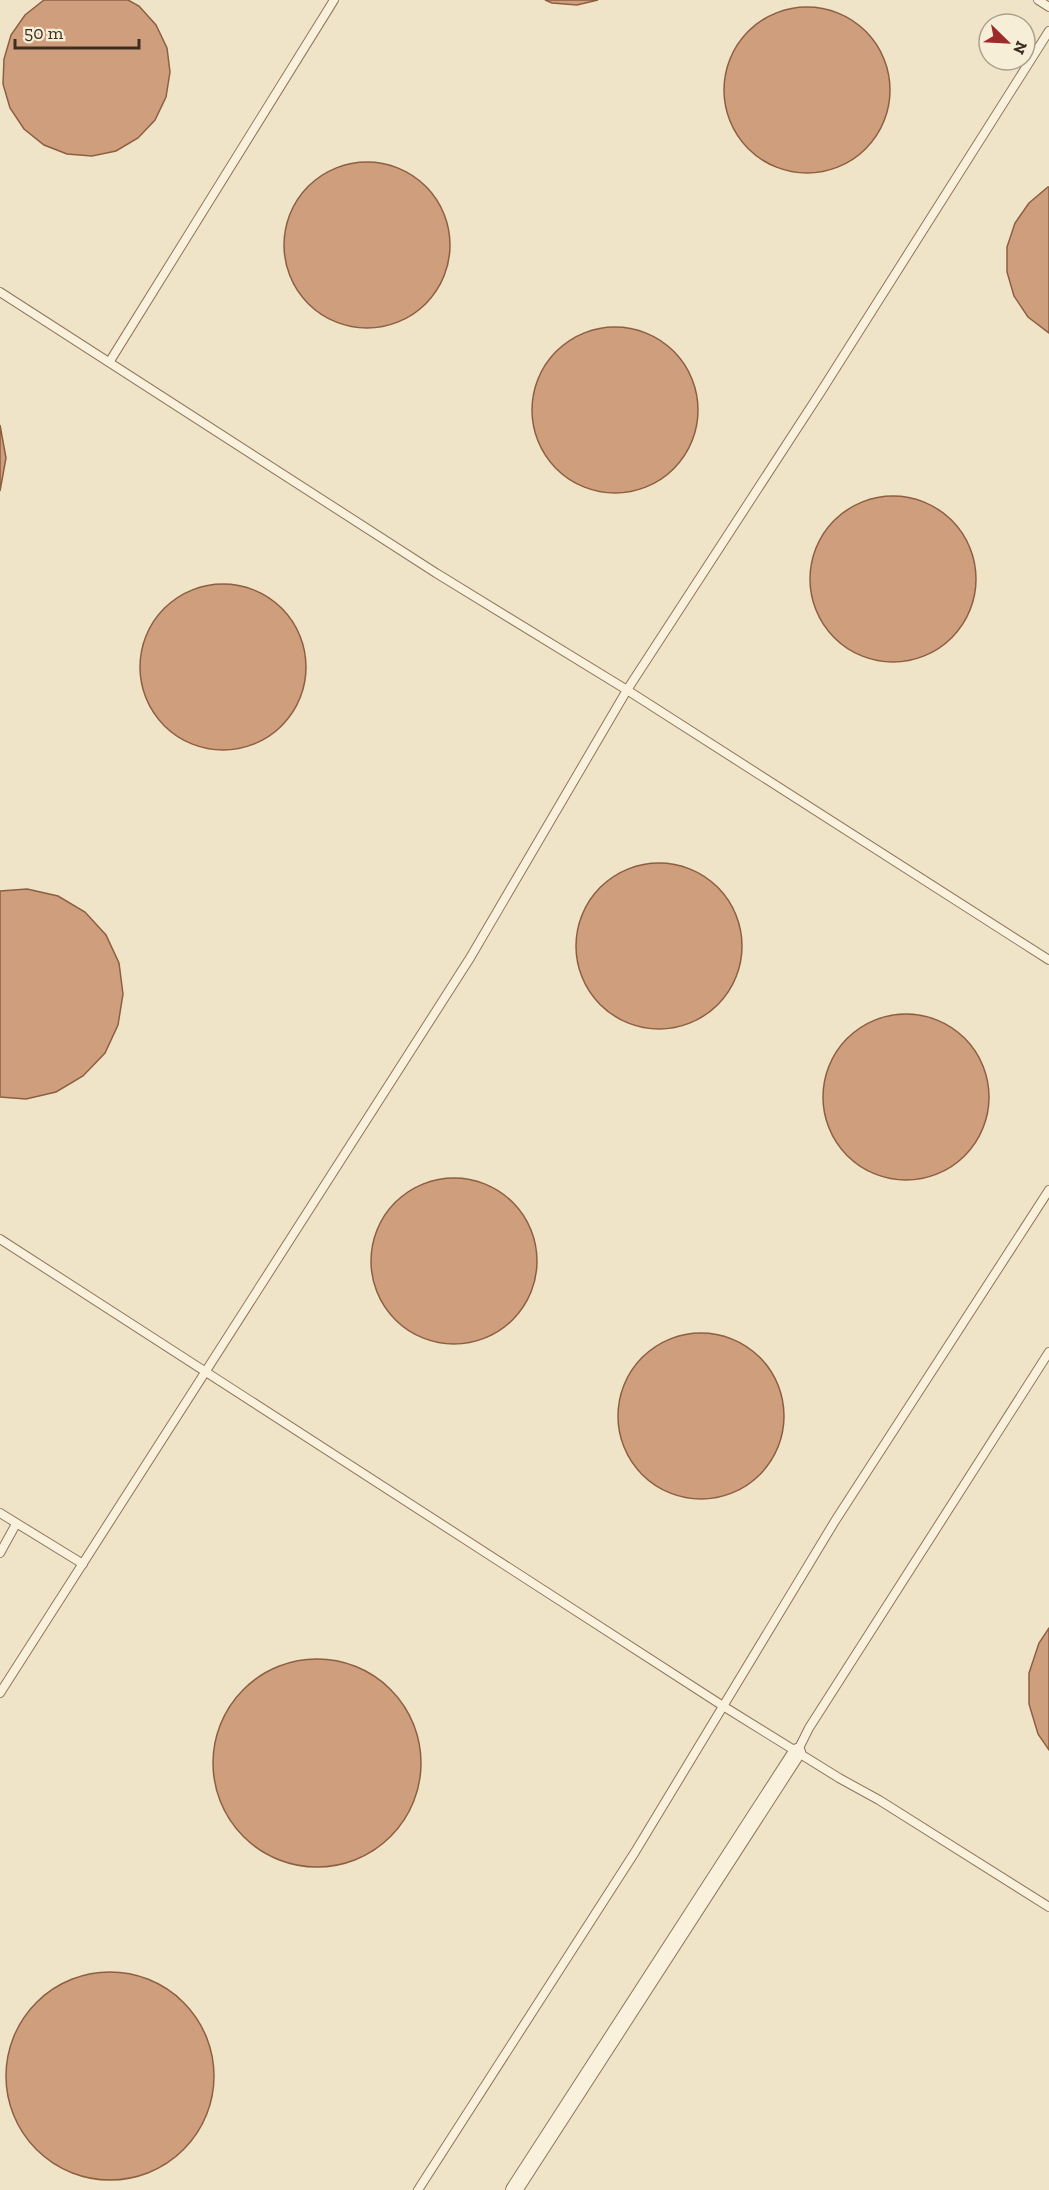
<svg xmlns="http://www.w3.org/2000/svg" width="1049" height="2190" viewBox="0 0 1049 2190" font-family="'Zilla Slab',serif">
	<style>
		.building { fill: #cf9f7d; stroke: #8d5f41; stroke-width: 1.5 }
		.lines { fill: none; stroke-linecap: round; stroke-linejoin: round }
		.lane-casing { stroke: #8d765c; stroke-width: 10 }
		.street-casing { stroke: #8d765c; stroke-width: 18 }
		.lane { stroke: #faf1dc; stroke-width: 8 }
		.street { stroke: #faf1dc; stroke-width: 16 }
	</style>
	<rect width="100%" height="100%" fill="#f0e4c8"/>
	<g class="building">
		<path d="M44,0H128L139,6L156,25L167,48L170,72L166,97L155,120L138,138L116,151L92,156L67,154L44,145L24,129L10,108L3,84L4,59L11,35L25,15Z"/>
		<path d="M545,0H598L577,5L552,3Z"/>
		<circle cx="807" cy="90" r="83"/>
		<circle cx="367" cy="245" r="83"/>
		<path d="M1048,187H1049V333L1028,317L1014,296L1007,272V247L1015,223L1029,203Z"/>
		<circle cx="615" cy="410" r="83"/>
		<path d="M0,425L6,458L0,491Z"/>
		<circle cx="893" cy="579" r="83"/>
		<circle cx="223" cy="667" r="83"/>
		<circle cx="659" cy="946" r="83"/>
		<path d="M27,889L58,896L85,912L106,935L119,963L123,994L118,1025L105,1053L83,1076L56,1092L26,1099L0,1097V891Z"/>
		<circle cx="906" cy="1097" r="83"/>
		<circle cx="454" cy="1261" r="83"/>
		<circle cx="701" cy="1416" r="83"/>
		<path d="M1049,1628V1750L1038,1734L1029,1704V1673L1039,1643Z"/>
		<circle cx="317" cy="1763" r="104"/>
		<circle cx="110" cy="2076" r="104"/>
	</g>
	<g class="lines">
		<defs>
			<g id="lane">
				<path d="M1038,0L1049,7"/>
				<path d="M0,292L436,573L627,690L1049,960"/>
				<path d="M110,361L334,0"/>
				<path d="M0,1239L723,1706L839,1778L879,1800L1049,1907"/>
				<path d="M0,1513L83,1564"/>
				<path d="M0,1553L16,1524"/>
				<path d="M0,1693L470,958L627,690L820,393L1049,31"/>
				<path d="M797,1752L809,1728L1049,1352"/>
				<path d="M418,2190L635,1852L835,1521L1049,1190"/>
			</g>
			<path id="street" d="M514,2190L797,1752"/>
		</defs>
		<use href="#lane" class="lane-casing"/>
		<use href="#street" class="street-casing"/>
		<use href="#lane" class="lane"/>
		<use href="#street" class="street"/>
	</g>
	<g transform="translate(1007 42) rotate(114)"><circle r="28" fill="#f7eed8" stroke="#ada18e" stroke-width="1.5"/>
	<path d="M0-4.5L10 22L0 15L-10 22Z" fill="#9e2a2b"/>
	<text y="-9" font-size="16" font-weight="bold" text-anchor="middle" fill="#3d2e20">N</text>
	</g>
	<path d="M15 39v9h124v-9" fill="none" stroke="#3d2e20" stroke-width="3"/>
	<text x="24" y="39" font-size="18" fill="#3d2e20" stroke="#f7eed8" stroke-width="4.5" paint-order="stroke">50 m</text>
</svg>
